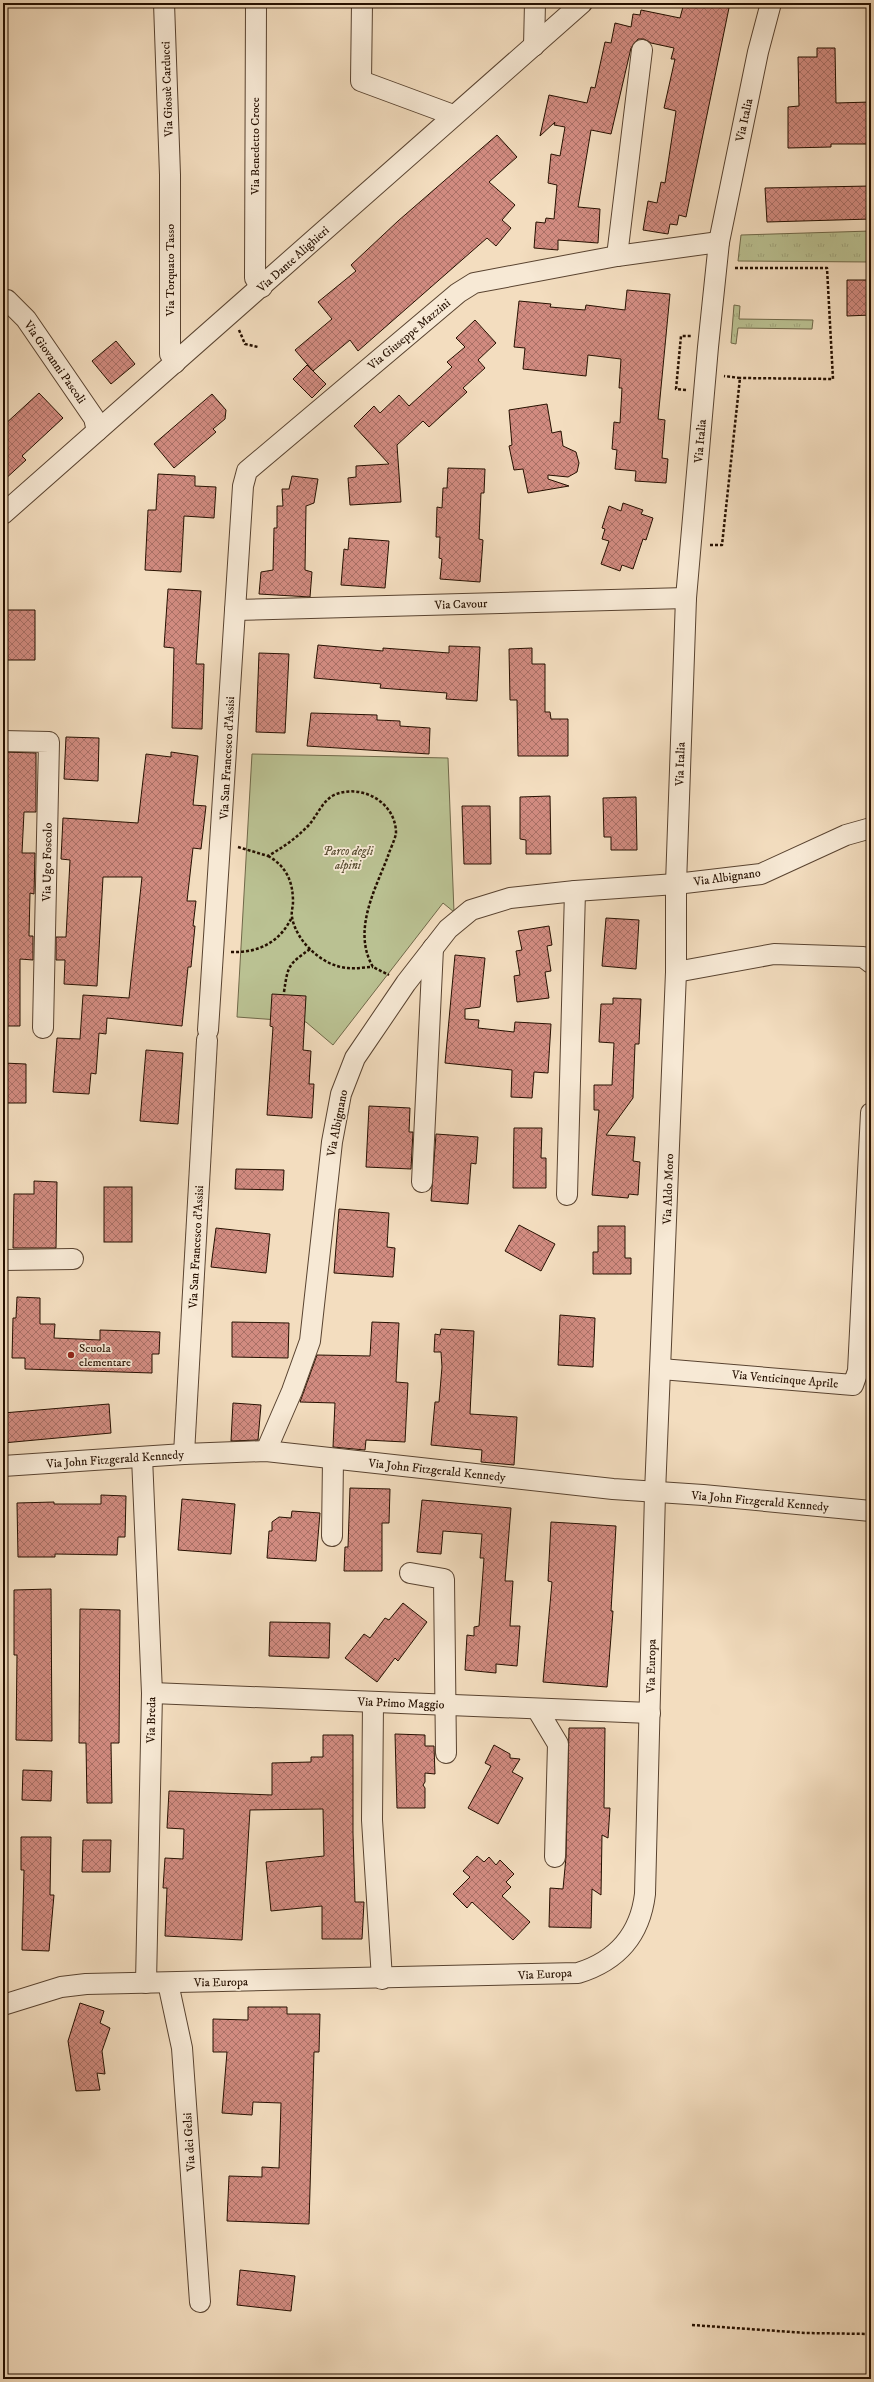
<svg xmlns="http://www.w3.org/2000/svg" width="874" height="2382" viewBox="0 0 874 2382" font-family="'IM FELL DW Pica',serif">
	<style>
		.grass { fill: url(#grass-tufts); stroke: #706849 }
		.park { fill: #bac192; stroke: #706849 }
		.building { fill: url(#building-cross-hatch); stroke: #261000 }
		.lines { fill: none; stroke-linecap: round; stroke-linejoin: round }
		.minor-casing { stroke: #594330; stroke-width: 22 }
		.path { stroke: #261000; stroke-width: 2.5; stroke-dasharray: 3 2; stroke-linecap: butt }
		.minor { stroke: #f7e9d5; stroke-width: 20 }
		.poi-dot { fill: #8f2418; stroke: #f7e9d5; stroke-width: 1.5 }
		.labels { text-anchor: middle; stroke-width: 3.5; stroke-linejoin: round; paint-order: stroke }
		.street-label { font-size: 12px; fill: #261000; stroke: #f7e9d5 }
		.park-label { font-size: 12px; font-style: italic; fill: #5a4e33; stroke: #f7e9d5 }
		.poi-label { font-size: 12px; fill: #261000; stroke: #f7e9d5; text-anchor: start }
	</style>
	<defs>
		<pattern id="grass-tufts" width="24" height="20" patternUnits="userSpaceOnUse"><rect width="24" height="20" fill="#bac192"/><path d="M3 7l-1-3M5 7V3M7 7l1-3M15 17l-1-3M17 17v-4M19 17l1-3" fill="none" stroke="#a0a57c"/></pattern>
		<pattern id="building-cross-hatch" width="8" height="8" patternUnits="userSpaceOnUse"><rect width="8" height="8" fill="#d18b80"/><path d="M0 0l8 8M0 8l8-8" fill="none" stroke="#a97066"/></pattern>
	</defs>
	<rect width="100%" height="100%" fill="#f3ddbf"/>
	<filter id="stains"><feTurbulence type="fractalNoise" baseFrequency=".005" numOctaves="4"/><feColorMatrix values="0 0 0 0 .2 0 0 0 0 .09 0 0 0 0 .02 0 0 0 .5 -.17"/></filter>
	<radialGradient id="worn" r=".72"><stop offset=".6" stop-color="#630" stop-opacity="0"/><stop offset="1" stop-color="#630" stop-opacity=".3"/></radialGradient>
	<g class="grass">
		<path d="M871,231V262L738,261L741,235Z"/>
		<path d="M734,305L740,306L739,319L813,320L812,329L738,328L736,344L731,343Z"/>
	</g>
	<path class="park" d="M252,754L448,758L454,912L443,903L333,1045L306,1022L237,1017Z"/>
	<g class="building">
		<path d="M684,3H730L686,217L679,215L677,225L670,224L668,234L643,230L648,201L657,203L661,182L665,183L676,111L664,108L675,59H671L674,48L651,43L644,39H638L631,48L611,134L591,130L578,207L600,209L598,243L558,240V250L534,248L536,222L545,223L546,218L554,219L557,185L548,183L551,154L560,156L565,127L554,125L555,122L540,136L549,95L587,103L591,87L595,88L605,42L611,43L615,23L631,27L633,14L640,15L641,10L680,18Z"/>
		<path d="M817,48H835L836,103L871,102V144H831V147L788,148V107L799,106L798,57H817Z"/>
		<path d="M497,135L517,157L489,182L515,205L502,220L511,228L496,246L487,238L358,351L350,340L313,371L295,350L332,319L318,302L356,271L351,265L398,221Z"/>
		<path d="M871,186V219L767,222L765,188Z"/>
		<path d="M847,280H871V315L847,316Z"/>
		<path d="M627,290L670,294L658,419L665,420L662,458L668,459L666,483L635,481L636,471L615,469L617,450L612,449L614,422L620,423L622,388H619L621,359L588,355L586,376L523,369L525,348L514,347L519,301L551,304L550,307L585,310L586,305L625,310Z"/>
		<path d="M475,320L496,343L478,360L485,368L463,388L467,392L429,427L423,421L397,445L401,502L350,505L348,478L356,477V466L389,464L354,426L374,406L380,413L399,395L409,406L452,367L447,362L465,347L456,338Z"/>
		<path d="M116,341L135,364L111,384L92,361Z"/>
		<path d="M307,365L326,384L312,398L293,379Z"/>
		<path d="M39,393L63,418L22,456L26,460L3,481V426Z"/>
		<path d="M212,394L226,410L225,419L213,429L216,432L174,468L154,444Z"/>
		<path d="M547,404L552,433L561,431L563,446L576,452L579,463L577,472L568,477L548,475V479L569,486L528,493L523,469L514,470L509,446L512,445L509,410Z"/>
		<path d="M448,468L485,469L484,493H481L479,539L483,540L480,582L440,579L442,559L439,558L440,537H436L437,507L442,508L443,488H447Z"/>
		<path d="M158,474L195,476V486L216,487L214,518L184,516L181,572L145,570L148,510H156Z"/>
		<path d="M292,476L318,479L314,503L306,506L305,570L312,572L310,597L259,594L261,572L273,570L274,528H277V506H283L282,489H289Z"/>
		<path d="M623,503L643,510L641,514L653,518L646,540L643,539L633,569L622,565L620,571L601,564L609,541L602,539L605,529L602,528L609,506L621,511Z"/>
		<path d="M349,538L389,541L385,588L341,585L344,549L348,550Z"/>
		<path d="M168,589L201,591L196,664H204L202,729L172,728L174,648L164,647Z"/>
		<path d="M7,610H35V660H6Z"/>
		<path d="M318,645L383,651V648L449,653V646L480,647L477,701L446,699L447,693L380,688L381,684L314,678Z"/>
		<path d="M532,648V664H545V712H550L551,719H568V756H518L517,700H510L509,649Z"/>
		<path d="M259,653L289,654L285,733L256,732Z"/>
		<path d="M311,713L377,715V720L400,721V726L430,728L429,754L307,746Z"/>
		<path d="M66,737L99,738L98,781L64,779Z"/>
		<path d="M3,752L36,753V812H24L22,853H35L34,894L30,893L29,936H33V960L20,959V1026H3Z"/>
		<path d="M171,752L198,756L193,805L206,806L201,849L193,848L187,901H196L193,926H195L191,967H188L182,1026L107,1018L106,1034L99,1033L96,1074L91,1073L89,1094L53,1092L57,1038L80,1039L83,995L129,998L142,877H103L97,986L64,984L65,960H56V937H66L70,860L61,859L63,818L138,823L146,754L171,757Z"/>
		<path d="M550,796L551,854H526V840L520,839V797Z"/>
		<path d="M636,797L637,850H611V837H604L603,798Z"/>
		<path d="M462,806H490L491,864H464Z"/>
		<path d="M606,918L639,920L636,969L602,966Z"/>
		<path d="M549,926L552,945L547,946L551,971L545,972L549,998L517,1002L514,976L520,975L516,951L522,950L518,931Z"/>
		<path d="M455,955L485,958L480,1007L465,1009V1019L479,1020L478,1028L514,1032L515,1022L551,1024L548,1073L534,1072L532,1098L511,1097L512,1070L445,1063Z"/>
		<path d="M272,994L306,996L303,1050L311,1051L309,1084H314L312,1118L267,1115L273,1027L270,1026Z"/>
		<path d="M613,998L641,999L639,1044H635L633,1098L606,1135L635,1137L633,1161L640,1162L638,1195L629,1194L628,1198L592,1195L599,1110H594V1085H612L614,1043L599,1042L601,1004H613Z"/>
		<path d="M146,1050L183,1053L178,1124L140,1121Z"/>
		<path d="M3,1063L26,1064V1103H3Z"/>
		<path d="M369,1106L410,1108L409,1132H413L411,1169L366,1167Z"/>
		<path d="M514,1128H542L541,1158H546V1188H513Z"/>
		<path d="M436,1134L478,1137L476,1164L471,1163L468,1204L431,1201Z"/>
		<path d="M236,1169L284,1170L283,1190L235,1189Z"/>
		<path d="M34,1181L57,1182L56,1248H13L14,1194H34Z"/>
		<rect x="104" y="1187" width="28" height="55"/>
		<path d="M339,1209L389,1213L387,1247L395,1248L393,1277L334,1273Z"/>
		<path d="M519,1225L555,1244L541,1271L505,1251Z"/>
		<path d="M598,1226H625V1258H631V1274H593V1252H598Z"/>
		<path d="M216,1228L270,1234L266,1273L211,1267Z"/>
		<path d="M17,1297L40,1298V1324H55L54,1338L100,1340V1330L160,1332L159,1354H152V1373L25,1369V1358H12L13,1318H16Z"/>
		<path d="M560,1315L595,1318L593,1367L558,1365Z"/>
		<path d="M232,1322L289,1323L288,1358L232,1357Z"/>
		<path d="M372,1322L399,1323L396,1382L408,1383L405,1442L366,1440L365,1450L333,1447L335,1403L300,1402L317,1355L370,1356Z"/>
		<path d="M441,1329L474,1331L470,1414L517,1417L514,1465L481,1462L482,1450L431,1445L435,1402H439L442,1367L441,1352H434L435,1334L440,1335Z"/>
		<path d="M233,1403L261,1405L258,1440L231,1441Z"/>
		<path d="M109,1404L111,1433L3,1443V1413Z"/>
		<path d="M350,1488L390,1489L389,1523H382V1571H344L345,1547H348Z"/>
		<path d="M101,1495L126,1496L125,1537H118L117,1555L55,1554V1557H18L17,1503L54,1502V1504H101Z"/>
		<path d="M182,1499L235,1504L231,1554L178,1550Z"/>
		<path d="M422,1500L511,1508L505,1581H513L510,1626H520L517,1666L496,1664V1673L465,1670L467,1635L474,1636V1627L479,1626L484,1558H480L482,1534L443,1531L441,1554L417,1552Z"/>
		<path d="M292,1511L320,1513L316,1561L267,1558L269,1531H272V1522L279,1517L291,1518Z"/>
		<path d="M551,1522L616,1526L611,1611H613L607,1687L543,1682L552,1582L548,1581Z"/>
		<path d="M51,1589L52,1741L16,1740L17,1655H14V1590Z"/>
		<path d="M403,1603L427,1622L398,1661L395,1658L377,1682L345,1658L364,1634L370,1638L385,1618L389,1620Z"/>
		<path d="M80,1609L120,1610L119,1743H111L112,1803H87L86,1743H79Z"/>
		<path d="M270,1622L330,1623L329,1658L269,1656Z"/>
		<path d="M569,1728H605L604,1808H610L608,1838L602,1835L601,1895L592,1889L591,1928L549,1927L550,1888L563,1889L566,1857Z"/>
		<path d="M395,1734L425,1735V1746H434L435,1774L425,1773V1782L423,1785L425,1788V1808H397Z"/>
		<path d="M323,1735H353V1833L355,1902H364L362,1939H322V1906L271,1911L266,1862L324,1856L323,1809L250,1810L242,1940L165,1936L167,1888H163L165,1858L183,1859L184,1829L167,1828L169,1791L272,1795V1763L311,1762V1757H323Z"/>
		<path d="M494,1745L510,1754V1758L520,1759L512,1772L523,1778L498,1824L468,1808L491,1766L485,1763Z"/>
		<path d="M23,1770L52,1771L51,1801L22,1800Z"/>
		<path d="M21,1837H51L50,1895H54L49,1951L22,1950L24,1870H21Z"/>
		<path d="M83,1840H111L110,1872H82Z"/>
		<path d="M477,1856L484,1862L489,1857L496,1865L500,1860L514,1874L506,1882L511,1887L502,1896L530,1922L513,1940L472,1902L467,1908L453,1894L470,1877L463,1871Z"/>
		<path d="M80,2003L104,2011L100,2023L110,2028L102,2051L105,2074L97,2073L100,2090L76,2091L68,2041Z"/>
		<path d="M248,2007H287V2014H320L319,2052H314L309,2224L227,2221L229,2176L262,2177V2167L279,2168L281,2103L253,2102L252,2115L222,2113L227,2052H213V2019L248,2020Z"/>
		<path d="M240,2270L295,2276L291,2311L237,2305Z"/>
	</g>
	<g class="lines">
		<defs>
			<g id="minor">
				<path d="M164,3L170,175V354L175,363"/>
				<path d="M256,3L255,278L262,287"/>
				<path d="M362,3L361,81L453,115"/>
				<path d="M534,46L535,3"/>
				<path d="M617,256L642,50"/>
				<path d="M3,300H7L26,319L94,418L97,431"/>
				<path d="M3,514L582,3"/>
				<path d="M235,610L686,598"/>
				<path d="M3,741L49,742L43,1028"/>
				<path d="M676,972L774,954L863,957L871,963"/>
				<path d="M208,1030L243,486L247,471L458,293L474,283L617,256L719,242"/>
				<path d="M422,1182L433,948"/>
				<path d="M567,1195L575,891"/>
				<path d="M3,1260L73,1259"/>
				<path d="M661,1369L853,1385L858,1371L871,1113"/>
				<path d="M266,1451L292,1391L310,1341L332,1142L341,1094L355,1058L406,983L448,929L471,910L510,898L575,891L676,884L761,874L846,835L871,828"/>
				<path d="M184,1454L207,1040"/>
				<path d="M142,1457L152,1693L146,1983"/>
				<path d="M3,1466L184,1454L266,1451L613,1489L703,1495L871,1511"/>
				<path d="M332,1536L333,1459"/>
				<path d="M410,1573L444,1579L446,1753"/>
				<path d="M152,1693L650,1713"/>
				<path d="M373,1702L372,1820L382,1979"/>
				<path d="M537,1709L558,1744L555,1857"/>
				<path d="M168,1983L182,2048L200,2302"/>
				<path d="M3,2005L61,1987L86,1984L578,1973C617,1961 640,1935 645,1894L655,1493L676,972V884L686,598L708,347L719,242L758,52L771,3"/>
			</g>
		</defs>
		<use href="#minor" class="minor-casing"/>
		<g class="path">
			<path d="M735,268H827L833,379L740,378"/>
			<path d="M239,330L245,344L258,347"/>
			<path d="M686,390L676,389L681,336H691"/>
			<path d="M710,545H722L740,378L724,376"/>
			<path d="M238,847L268,856C282,848 295,839 307,827C317,817 321,802 334,795C361,783 396,802 396,833C395,840 390,849 388,856C375,890 352,931 373,967L389,975"/>
			<path d="M268,856C286,866 293,881 293,902C293,907 291,912 292,917C296,942 324,967 348,968C356,969 365,967 373,967"/>
			<path d="M231,952C259,953 280,942 292,917"/>
			<path d="M284,992C288,965 288,965 310,949"/>
			<path d="M692,2325L806,2333L871,2334"/>
		</g>
		<use href="#minor" class="minor"/>
	</g>
	<circle class="poi-dot" cx="71" cy="1355" r="4"/>
	<g class="labels">
		<g class="street-label">
			<text transform="translate(167 89) rotate(-92)" y="4">Via Giosuè Carducci</text>
			<text transform="translate(744 120) rotate(-78)" y="4">Via Italia</text>
			<text transform="translate(255 146) rotate(-90)" y="4">Via Benedetto Croce</text>
			<text transform="translate(293 259) rotate(-42)" y="4">Via Dante Alighieri</text>
			<text transform="translate(170 270) rotate(-90)" y="4">Via Torquato Tasso</text>
			<text transform="translate(409 334) rotate(-40)" y="4">Via Giuseppe Mazzini</text>
			<text transform="translate(55 362) rotate(55)" y="4">Via Giovanni Pascoli</text>
			<text transform="translate(700 441) rotate(-85)" y="4">Via Italia</text>
			<text transform="translate(461 604) rotate(-2)" y="4">Via Cavour</text>
			<text transform="translate(227 758) rotate(-87)" y="4">Via San Francesco d'Assisi</text>
			<text transform="translate(680 764) rotate(-88)" y="4">Via Italia</text>
			<text transform="translate(47 862) rotate(-89)" y="4">Via Ugo Foscolo</text>
			<text transform="translate(727 877) rotate(-8)" y="4">Via Albignano</text>
			<text transform="translate(337 1123) rotate(-79)" y="4">Via Albignano</text>
			<text transform="translate(668 1189) rotate(-88)" y="4">Via Aldo Moro</text>
			<text transform="translate(196 1247) rotate(-87)" y="4">Via San Francesco d'Assisi</text>
			<text transform="translate(785 1379) rotate(5)" y="4">Via Venticinque Aprile</text>
			<text transform="translate(115 1459) rotate(-4)" y="4">Via John Fitzgerald Kennedy</text>
			<text transform="translate(437 1470) rotate(6)" y="4">Via John Fitzgerald Kennedy</text>
			<text transform="translate(760 1501) rotate(5)" y="4">Via John Fitzgerald Kennedy</text>
			<text transform="translate(651 1666) rotate(-89)" y="4">Via Europa</text>
			<text transform="translate(401 1703) rotate(2)" y="4">Via Primo Maggio</text>
			<text transform="translate(151 1720) rotate(-89)" y="4">Via Breda</text>
			<text transform="translate(545 1974) rotate(-3)" y="4">Via Europa</text>
			<text transform="translate(221 1982) rotate(-1)" y="4">Via Europa</text>
			<text transform="translate(189 2142) rotate(-94)" y="4">Via dei Gelsi</text>
		</g>
		<g class="park-label">
			<text x="348" y="855">Parco degli<tspan x="348" dy="14">alpini</tspan></text>
		</g>
		<g class="poi-label">
			<text x="79" y="1352">Scuola<tspan x="79" dy="14">elementare</tspan></text>
		</g>
	</g>
	<rect width="874" height="2382" fill="none" stroke="#f3ddbf" stroke-width="16"/>
	<rect x="4" y="4" width="866" height="2374" fill="none" stroke="#261000" stroke-width="2"/>
	<rect x="8" y="8" width="858" height="2366" fill="none" stroke="#261000"/>
	<rect width="100%" height="100%" filter="url(#stains)"/>
	<rect width="100%" height="100%" fill="url(#worn)"/>
</svg>
